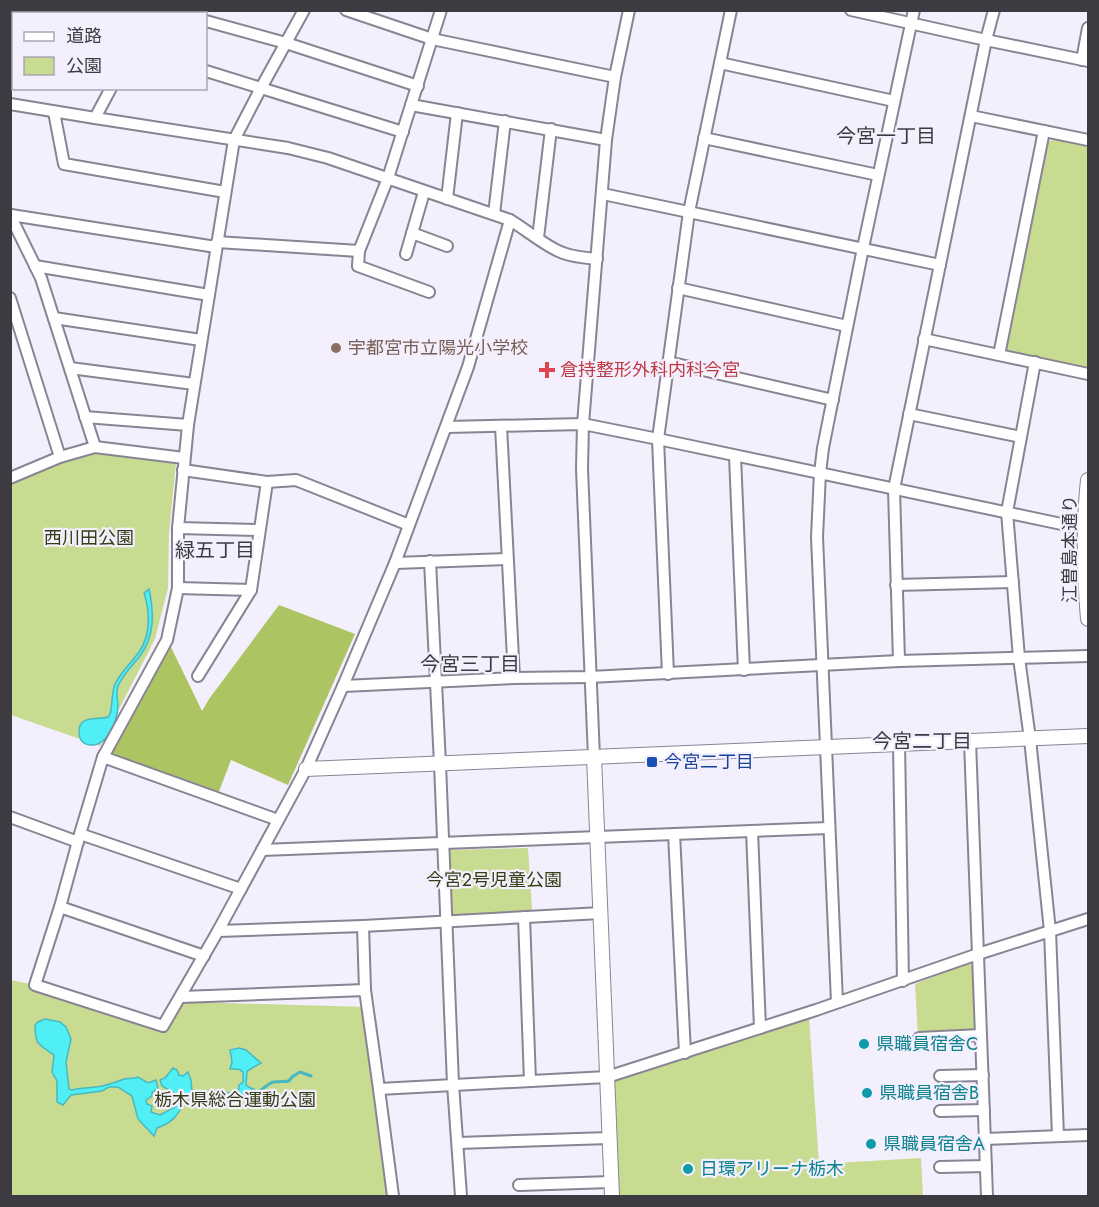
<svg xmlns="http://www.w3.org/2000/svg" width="1099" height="1207" viewBox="0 0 1099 1207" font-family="Jost,'Noto Sans JP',sans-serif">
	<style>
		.green { fill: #c7db91 }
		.forest { fill: #acc562 }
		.water { fill: #50eef5; stroke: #4ab8bf; stroke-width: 1.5 }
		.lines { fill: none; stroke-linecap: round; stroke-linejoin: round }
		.stream { stroke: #4ab8bf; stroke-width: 3 }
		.minor-casing { stroke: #898494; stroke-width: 14 }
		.tertiary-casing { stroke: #898494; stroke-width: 16 }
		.minor { stroke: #fff; stroke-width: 10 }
		.tertiary { stroke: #fff; stroke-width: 14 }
		.education-dot { fill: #8d6e63; stroke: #f3effd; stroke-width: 2 }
		.health-dot { fill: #e0444e; stroke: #f3effd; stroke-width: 2 }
		.transit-dot { fill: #1a4fb4; stroke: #f3effd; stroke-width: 2 }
		.culture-dot { fill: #0f9aa8; stroke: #f3effd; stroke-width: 2 }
		.labels { text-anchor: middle; stroke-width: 4.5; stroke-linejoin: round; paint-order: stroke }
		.education-label { font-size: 18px; fill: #785e54; stroke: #f3effd; text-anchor: start }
		.health-label { font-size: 18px; fill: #be3a42; stroke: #f3effd; text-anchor: start }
		.park-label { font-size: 18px; fill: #343e14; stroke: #f3effd }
		.street-label { font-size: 18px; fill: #3d3b42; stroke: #f3effd }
		.transit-label { font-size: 18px; fill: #164399; stroke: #f3effd; text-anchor: start }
		.culture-label { font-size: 18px; fill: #0d838f; stroke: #f3effd; text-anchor: start }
		.neighbourhood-label { font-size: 20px; fill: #3d3b42; stroke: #f3effd }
	</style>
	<rect width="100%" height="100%" fill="#f3effd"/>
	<g class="green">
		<path d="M1057,138L1088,145V368L1008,353L1005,347L1048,142Z"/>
		<path d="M97,453L176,463L169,533L168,588L155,639L100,746L11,715V479Z"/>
		<path d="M528,848L532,910L452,915L449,850Z"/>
		<path d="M969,963L975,969V1032L918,1034L915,984Z"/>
		<path d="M11,980L39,986L159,1026L187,1002L367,1007L389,1196H11Z"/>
		<path d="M809,1017L819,1164L921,1158L923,1196H619L613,1082Z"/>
	</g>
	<path class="forest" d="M279,605L355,634L288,785L231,760L218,794L116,759L111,752L169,643L202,711L209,699Z"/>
	<g class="water">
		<path d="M149,589C154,612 155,636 140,656C133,665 123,674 118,686C116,692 117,698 118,704C118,716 114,730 105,739C96,748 79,748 79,732C79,715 96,720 108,717L110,714C113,703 111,691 116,682C123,670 132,662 139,652C151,635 150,611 144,593Z"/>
		<path d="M45,1019L60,1022L66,1027L71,1039L66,1062L69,1089L72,1090C80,1088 88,1088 96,1087C106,1086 116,1082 124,1079C129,1078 134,1079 138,1077L148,1083L156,1080L159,1092L155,1090L152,1093V1096L146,1100L147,1104L152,1106L151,1112L160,1115L175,1107L177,1103L176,1094L162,1086L160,1080L165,1078L173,1068L177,1070L179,1075L183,1076L188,1072L191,1080L192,1092C178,1109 180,1120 157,1128L154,1136L138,1119L132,1096L118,1087H109L102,1091L71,1095L63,1105L57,1102V1081L52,1072L54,1055C39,1044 35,1046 35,1025L38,1022Z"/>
		<path d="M239,1048L246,1050L261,1063L247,1071L246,1085L252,1089L251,1092L245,1093L242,1096H240L238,1093L239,1085L243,1082V1072C239,1068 236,1069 230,1069L232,1062L230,1050Z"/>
	</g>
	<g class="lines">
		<g class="stream">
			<path d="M252,1089L257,1092C264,1090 267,1083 274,1082C279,1081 284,1082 289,1081L292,1077L300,1072L311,1076"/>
			<path d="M198,1092C210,1099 211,1102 224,1093L235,1094L238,1093"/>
		</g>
		<defs>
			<g id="minor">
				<path d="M168,10L179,14"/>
				<path d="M304,10L261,88L234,140L188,425L178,528V588L167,640L103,757L80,834L60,907L35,985L163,1026L218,931L306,769L343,686L395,563L468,367L510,220"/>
				<path d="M346,10L432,39L615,77"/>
				<path d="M851,10L986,40L1088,61"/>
				<path d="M10,11L18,14"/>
				<path d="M151,14L153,10"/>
				<path d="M206,21L286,43L418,86"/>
				<path d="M1082,60L1088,28"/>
				<path d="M720,63L894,101"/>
				<path d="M206,71L403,132"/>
				<path d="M10,104L95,118L288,148L328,158L510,220C527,230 546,247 563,253C574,257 586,258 597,259"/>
				<path d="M411,105L606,140"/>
				<path d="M54,112L64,164L225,192"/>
				<path d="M971,116L1088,140"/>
				<path d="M95,118L111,88"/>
				<path d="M704,138L878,175"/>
				<path d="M603,194L940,265"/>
				<path d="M447,199L457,113"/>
				<path d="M494,214L505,121"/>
				<path d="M10,215L41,278L95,447"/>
				<path d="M11,215L216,247"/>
				<path d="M412,233L447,246"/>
				<path d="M538,238L551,129"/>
				<path d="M217,242L359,251L388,178L441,10"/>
				<path d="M359,251L358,266L429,292"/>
				<path d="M406,254L424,192"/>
				<path d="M35,266L209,295"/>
				<path d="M678,288L847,326"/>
				<path d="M10,298L60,457"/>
				<path d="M54,318L201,340"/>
				<path d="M924,339L1088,374"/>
				<path d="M999,355L1044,131"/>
				<path d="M668,362L833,400"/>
				<path d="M1035,362L1007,512L1019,658L1030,739L1050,931L1058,1136"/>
				<path d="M70,368L194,384"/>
				<path d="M909,414L1021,437"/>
				<path d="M85,417L188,425"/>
				<path d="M501,426L514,678"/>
				<path d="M447,427L583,424L658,439L1085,529"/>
				<path d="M735,456L744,670"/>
				<path d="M183,470L267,482L296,480L409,525"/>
				<path d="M10,478L60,457L95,447L184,458"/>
				<path d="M178,528L259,530"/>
				<path d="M430,561L440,764L453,1084L461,1196"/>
				<path d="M395,563L507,559"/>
				<path d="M896,585L1013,582"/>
				<path d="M178,588L251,590"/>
				<path d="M899,661L894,489L986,40L994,10"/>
				<path d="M668,674L658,439L689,212L731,10"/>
				<path d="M198,676L251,590L267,482"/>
				<path d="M343,686L514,678L590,677L899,661L1088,656"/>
				<path d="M970,741L987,1196"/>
				<path d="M899,743L903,981"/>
				<path d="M103,757L278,820"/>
				<path d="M594,757L582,469L583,424L606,140L615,77L629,10"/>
				<path d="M10,817L78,842"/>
				<path d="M752,831L760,1028"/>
				<path d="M80,834L241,889"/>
				<path d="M674,834L685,1053"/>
				<path d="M262,850L829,828"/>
				<path d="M60,907L204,956"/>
				<path d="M524,917L530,1081"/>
				<path d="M363,926L365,990"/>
				<path d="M218,931L363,926L601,913"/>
				<path d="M181,997L365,990L379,1089L607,1077L816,1010L978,954L1088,919"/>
				<path d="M837,1002L817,537L820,473L823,448L863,248L914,10"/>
				<path d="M919,1038L981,1035"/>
				<path d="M940,1076L983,1075"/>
				<path d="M379,1089L393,1196"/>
				<path d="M940,1111L984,1110"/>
				<path d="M985,1139L1088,1135"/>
				<path d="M458,1143L609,1138"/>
				<path d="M940,1167L986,1166"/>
				<path d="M519,1185L611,1182"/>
			</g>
			<g id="tertiary">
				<path d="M1088,480C1083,526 1084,572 1088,619"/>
				<path d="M594,757L612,1196"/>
				<path d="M306,769L1088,736"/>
			</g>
		</defs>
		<use href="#minor" class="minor-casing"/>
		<use href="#tertiary" class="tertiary-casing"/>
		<use href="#minor" class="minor"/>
		<use href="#tertiary" class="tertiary"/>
	</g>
	<circle class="education-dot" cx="336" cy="348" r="6"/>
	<path class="health-dot" d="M544 361h6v6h6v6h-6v6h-6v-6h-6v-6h6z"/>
	<rect class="transit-dot" x="646" y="756" width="12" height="12" rx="3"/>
	<g class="culture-dot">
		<circle cx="864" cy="1044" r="6"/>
		<circle cx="867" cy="1093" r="6"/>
		<circle cx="871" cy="1144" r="6"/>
		<circle cx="688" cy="1169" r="6"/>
	</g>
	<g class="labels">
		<g class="education-label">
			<text x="348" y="354">宇都宮市立陽光小学校</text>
		</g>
		<g class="health-label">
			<text x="560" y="376">倉持整形外科内科今宮</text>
		</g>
		<g class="park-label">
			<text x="89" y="544">西川田公園</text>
			<text x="494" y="886">今宮2号児童公園</text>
			<text x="235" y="1106">栃木県総合運動公園</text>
		</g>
		<g class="street-label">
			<text transform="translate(1070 549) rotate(-90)" y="6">江曽島本通り</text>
		</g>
		<g class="transit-label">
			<text x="664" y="768">今宮二丁目</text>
		</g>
		<g class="culture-label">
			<text x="876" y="1050">県職員宿舎C</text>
			<text x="879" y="1099">県職員宿舎B</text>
			<text x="883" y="1150">県職員宿舎A</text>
			<text x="700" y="1175">日環アリーナ栃木</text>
		</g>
		<g class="neighbourhood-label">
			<text x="886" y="143">今宮一丁目</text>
			<text x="215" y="557">緑五丁目</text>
			<text x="470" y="671">今宮三丁目</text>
			<text x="922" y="748">今宮二丁目</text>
		</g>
	</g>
	<rect width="1099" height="1207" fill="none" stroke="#3d3b42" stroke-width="24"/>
	<rect x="12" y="12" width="195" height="78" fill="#f3effd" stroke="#aaa7b2" stroke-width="1.5"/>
	<rect x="24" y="32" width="30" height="9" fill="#ffffff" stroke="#aaa7b2" stroke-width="1.5"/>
	<text x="66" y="42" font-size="18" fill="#3d3b42">道路</text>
	<rect x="24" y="57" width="30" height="18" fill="#c7db91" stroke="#aaa7b2" stroke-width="1.5"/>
	<text x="66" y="72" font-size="18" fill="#3d3b42">公園</text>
</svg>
